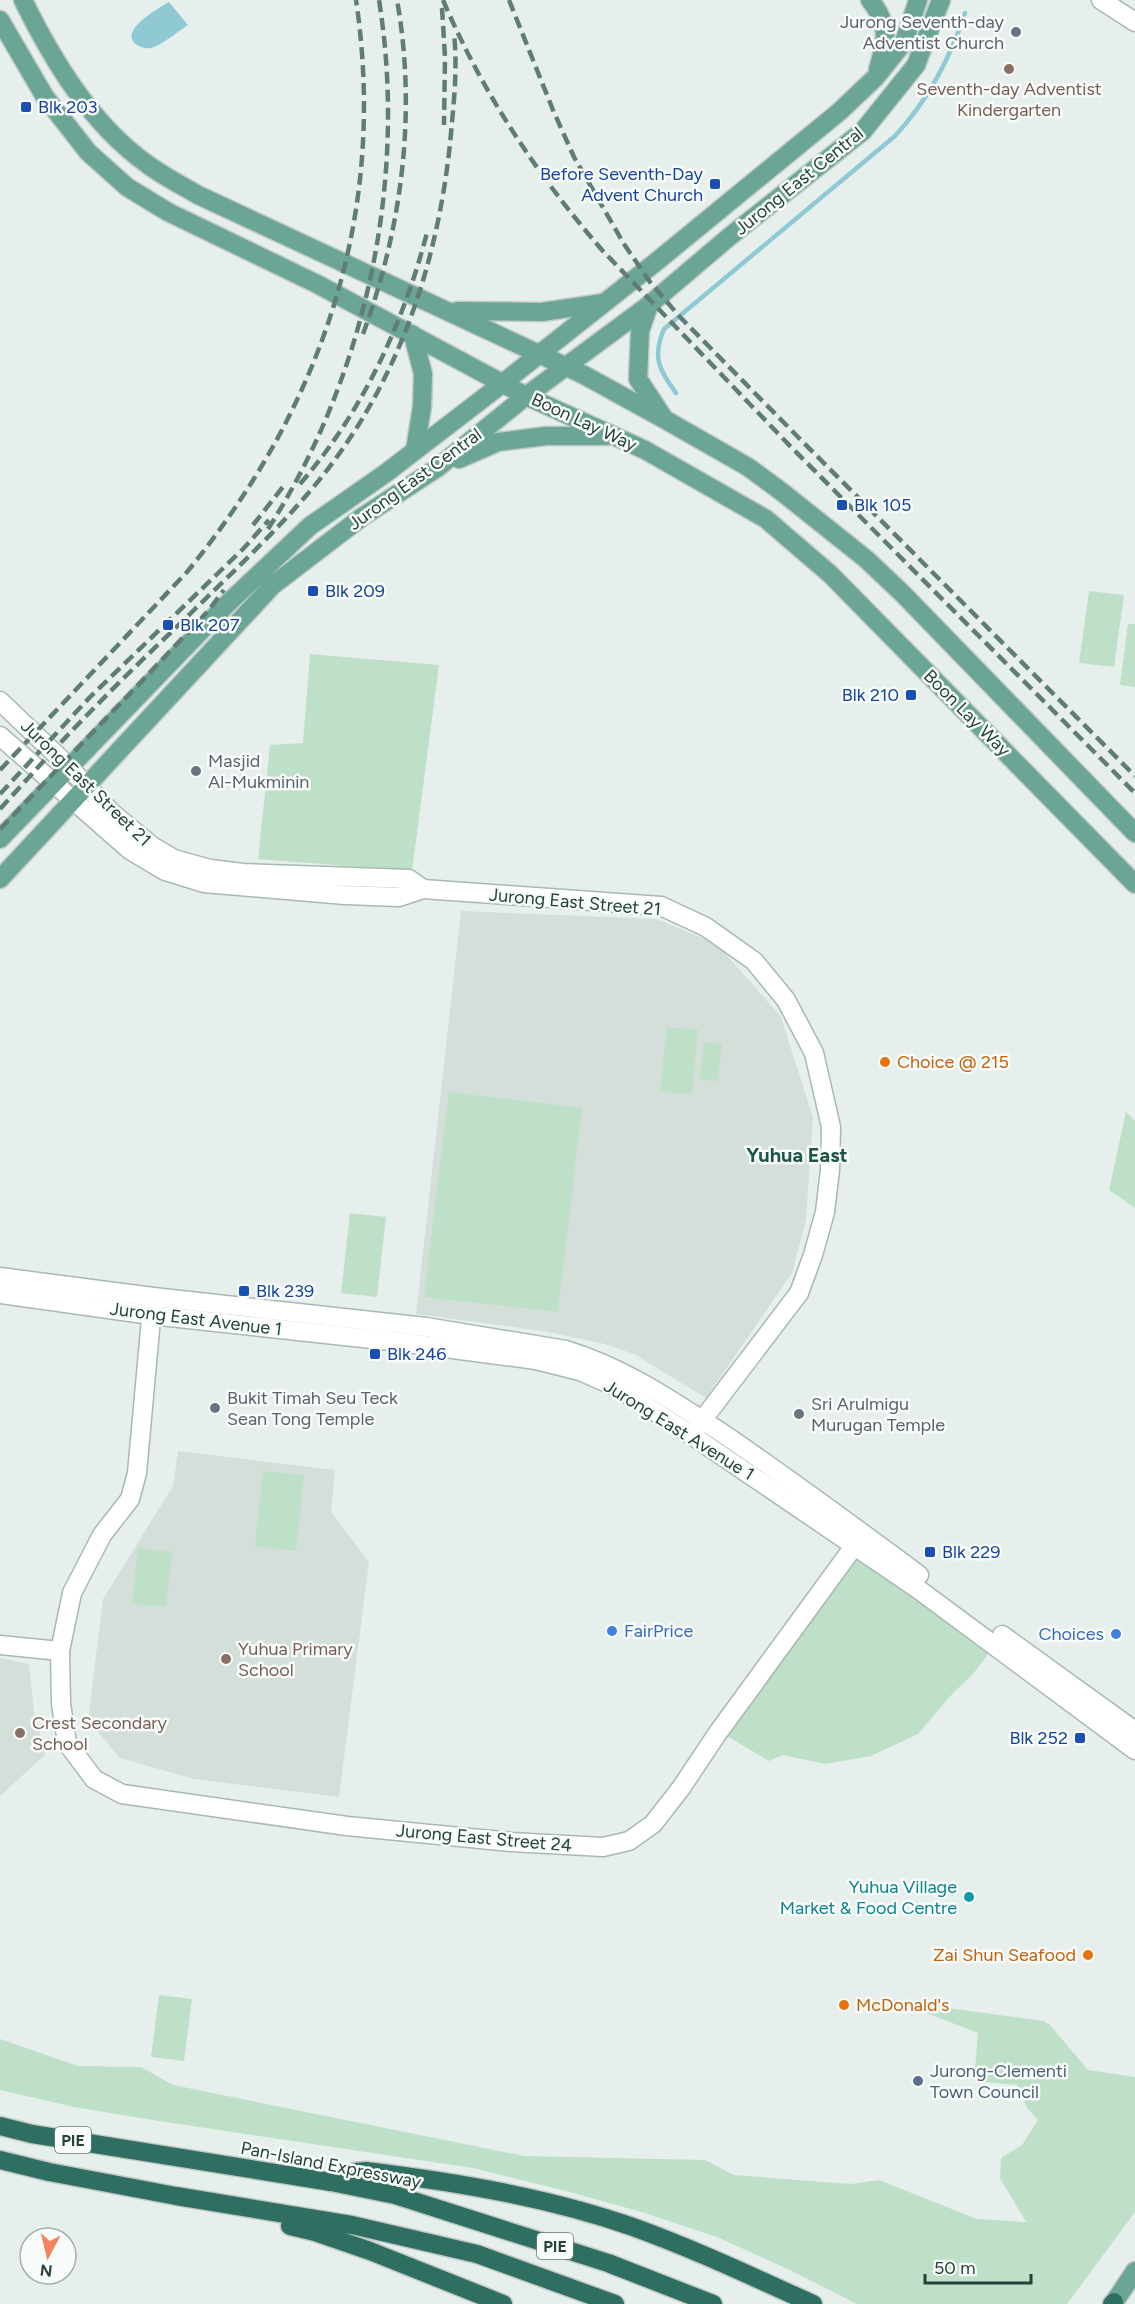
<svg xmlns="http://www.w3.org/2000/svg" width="1135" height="2304" viewBox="0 0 1135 2304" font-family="Figtree,sans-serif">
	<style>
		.built { fill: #d4dfda }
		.green { fill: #bfe0c8 }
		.water { fill: #8ec9d4 }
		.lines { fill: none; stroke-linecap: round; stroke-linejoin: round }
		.stream { stroke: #8ec9d4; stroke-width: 4.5 }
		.minor-casing { stroke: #a8b8b2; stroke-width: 21 }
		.major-casing { stroke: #c2cac8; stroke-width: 21 }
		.highway-casing { stroke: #c2cac8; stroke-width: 21 }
		.minor { stroke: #fff; stroke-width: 18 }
		.major { stroke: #6aa596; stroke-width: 18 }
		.highway { stroke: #2f6f62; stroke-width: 18 }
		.rail { stroke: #5f7d75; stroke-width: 4.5; stroke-dasharray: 12 6; stroke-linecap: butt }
		.worship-dot { fill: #6b7280; stroke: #f7fbf9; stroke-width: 2 }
		.education-dot { fill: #8d6e63; stroke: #f7fbf9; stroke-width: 2 }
		.transit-dot { fill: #1a4fb4; stroke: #f7fbf9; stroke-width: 2 }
		.food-dot { fill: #e8710a; stroke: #f7fbf9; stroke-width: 2 }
		.shop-dot { fill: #3f7fe0; stroke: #f7fbf9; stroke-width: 2 }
		.culture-dot { fill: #0f9aa8; stroke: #f7fbf9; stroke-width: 2 }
		.service-dot { fill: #5c6f8a; stroke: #f7fbf9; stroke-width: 2 }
		.labels { text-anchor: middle; stroke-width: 5; stroke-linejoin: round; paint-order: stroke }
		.shield { fill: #f7fbf9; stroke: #637a73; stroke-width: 1.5 }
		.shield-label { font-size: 16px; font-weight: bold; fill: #24423a }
		.worship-label { font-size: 18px; fill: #5b616d; stroke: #f7fbf9; text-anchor: start }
		.education-label { font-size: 18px; fill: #785e54; stroke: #f7fbf9; text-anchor: start }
		.transit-label { font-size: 18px; fill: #164399; stroke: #f7fbf9; text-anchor: start }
		.street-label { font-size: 18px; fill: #24423a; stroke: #f7fbf9 }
		.food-label { font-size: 18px; fill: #c56008; stroke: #f7fbf9; text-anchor: start }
		.shop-label { font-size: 18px; fill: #366cbe; stroke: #f7fbf9; text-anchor: start }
		.culture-label { font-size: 18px; fill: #0d838f; stroke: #f7fbf9; text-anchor: end }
		.service-label { font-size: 18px; fill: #4e5e75; stroke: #f7fbf9; text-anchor: start }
		.neighbourhood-label { font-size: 20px; font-weight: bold; fill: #1f5548; stroke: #f7fbf9 }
	</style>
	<rect width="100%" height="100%" fill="#e6efeb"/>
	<g class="built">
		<path d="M461,911L656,919L717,944L781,1017L813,1118L806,1220L792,1273L706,1398L636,1355L609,1345L544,1331L416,1314Z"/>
		<path d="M178,1451L335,1470L331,1512L369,1562L339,1797L194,1779L120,1758L88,1720L103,1599L173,1486Z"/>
		<path d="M0,1658L29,1664L34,1712L46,1754L0,1796Z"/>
	</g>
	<g class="green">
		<path d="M1089,591L1124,595L1114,667L1079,663Z"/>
		<path d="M1128,624H1135V687L1120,685Z"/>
		<path d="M310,654L439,665L412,871L258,859L270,745L303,743Z"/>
		<path d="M667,1027L698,1030L692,1094L660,1092Z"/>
		<path d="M704,1042L722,1044L718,1081L700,1080Z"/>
		<path d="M449,1092L582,1108L558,1312L424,1297Z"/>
		<path d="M1126,1112L1135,1121V1208L1109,1190Z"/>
		<path d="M350,1213L386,1217L377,1297L341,1293Z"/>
		<path d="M263,1471L304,1475L296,1551L255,1546Z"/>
		<path d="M854,1545L992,1649L973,1674L953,1693L918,1734L871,1756L825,1764L783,1755L769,1761L722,1733Z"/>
		<path d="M138,1548L172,1552L166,1607L132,1604Z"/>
		<path d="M159,1995L192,1999L184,2061L151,2057Z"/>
		<path d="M918,2004L1044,2021L1050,2025L1088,2070L1135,2077V2212L1067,2304H857L792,2271L717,2237L645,2213L570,2192L473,2168L159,2121L74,2107L0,2090V2039L78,2066L141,2067L173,2085L524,2156L705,2160L734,2175L851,2184L879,2180L977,2219L1026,2222L1000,2178L1001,2158L1022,2145L1038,2120L1027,2108L1017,2085L974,2081L978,2033L916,2009Z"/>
	</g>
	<path class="water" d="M169,2L188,25C179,31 160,46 151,48C147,49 140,47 137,45C117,31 159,8 169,2Z"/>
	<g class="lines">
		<path class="stream" d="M676,393C659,370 652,357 664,329L895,136C928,100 950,59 965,13"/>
		<defs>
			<g id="minor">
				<path d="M1101,0L1135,22"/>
				<path d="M0,701L65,763L112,813L152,846L174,859L210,869L243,873L409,879L423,889"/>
				<path d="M0,736L130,850L165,871L204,883L345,895L399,897L423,889L661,906L706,927L754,961L786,1000L814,1053L831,1127L830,1170L825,1212L813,1255L799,1293L691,1435"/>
				<path d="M0,1277L153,1297L426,1327L566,1350C622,1367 670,1399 719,1431C787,1477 853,1526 919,1575"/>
				<path d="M0,1294L151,1315L408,1343L536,1360L580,1371L616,1387L687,1432L918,1589L1135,1750"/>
				<path d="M153,1297L137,1473L130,1499L102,1535L72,1593L60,1651L61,1704L67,1743L94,1779L122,1794L347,1826L511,1842L603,1847L629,1841L653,1824L681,1788L717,1734L863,1534"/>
				<path d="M1002,1635L1135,1731"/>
				<path d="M0,1645L60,1651"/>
			</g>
			<g id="major">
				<path d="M23,0C53,61 91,124 147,164C163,176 181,185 198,195L584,375L664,419L748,467L782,492L866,559L902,593L1135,833"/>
				<path d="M870,0C890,25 887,40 878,69"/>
				<path d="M0,20L45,97L88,152L127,187L168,212L317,284L526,396L645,450L766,519L830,574L1135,884"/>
				<path d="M649,305L640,331L638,379L663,417"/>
				<path d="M457,311L542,312L603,303"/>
				<path d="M413,335L423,374L422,407L415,450"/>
				<path d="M459,459L498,442L546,436H607"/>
				<path d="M0,839L223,608L310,526L386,473L494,390L656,262L839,112L876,77L904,42L918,0"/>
				<path d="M0,879L273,585L362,517L437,468L526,396L649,305L729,237L863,131L916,65L941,0"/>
				<path d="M1113,2304L1135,2271"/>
			</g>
			<g id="highway">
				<path d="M0,2126L32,2134L331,2182L395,2195L608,2263L713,2304"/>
				<path d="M0,2160L49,2172L176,2196L352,2225L477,2254L615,2304"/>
				<path d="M331,2182L355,2172L366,2171C455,2182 547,2197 633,2227C694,2249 753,2277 813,2304"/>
				<path d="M290,2226L315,2232L370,2251L503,2304"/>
				<path d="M1112,2304L1114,2302"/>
			</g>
		</defs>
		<use href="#minor" class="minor-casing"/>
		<use href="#major" class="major-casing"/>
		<use href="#highway" class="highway-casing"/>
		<use href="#minor" class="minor"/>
		<use href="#major" class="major"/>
		<use href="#highway" class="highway"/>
		<g class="rail">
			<path d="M443,0C482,92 537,175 602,250L791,447L1135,793"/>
			<path d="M509,0L553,110L574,157L624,244L650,282L679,316L796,435L1135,776"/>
			<path d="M442,8L445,57L444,125"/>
			<path d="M363,334C402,228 417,112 397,0"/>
			<path d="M300,484C364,410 404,322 428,229"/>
			<path d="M253,525L286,483"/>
			<path d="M268,529C366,376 408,180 379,0"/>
			<path d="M0,770L187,572C322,407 388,214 356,0"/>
			<path d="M0,794L90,697L243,549L269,520"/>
			<path d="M0,809C32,774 63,739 96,706C128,673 161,642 194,610C247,558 304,506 346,444C411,349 443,236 452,122C455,92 457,62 454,33"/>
			<path d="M0,829L142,681L208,611L224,590"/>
		</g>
	</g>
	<g class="worship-dot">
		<circle cx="1016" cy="32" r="6"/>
		<circle cx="196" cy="771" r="6"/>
		<circle cx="215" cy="1408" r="6"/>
		<circle cx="799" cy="1414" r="6"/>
	</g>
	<g class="education-dot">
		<circle cx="1009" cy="69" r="6"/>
		<circle cx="226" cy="1659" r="6"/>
		<circle cx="20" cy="1733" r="6"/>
	</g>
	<g class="transit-dot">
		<rect x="20" y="101" width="12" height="12" rx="3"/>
		<rect x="709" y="178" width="12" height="12" rx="3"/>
		<rect x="836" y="499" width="12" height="12" rx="3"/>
		<rect x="307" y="585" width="12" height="12" rx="3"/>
		<rect x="162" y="619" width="12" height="12" rx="3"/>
		<rect x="905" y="689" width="12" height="12" rx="3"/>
		<rect x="238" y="1285" width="12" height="12" rx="3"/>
		<rect x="369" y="1348" width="12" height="12" rx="3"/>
		<rect x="924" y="1546" width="12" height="12" rx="3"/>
		<rect x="1074" y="1732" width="12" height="12" rx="3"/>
	</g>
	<g class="food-dot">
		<circle cx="885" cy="1062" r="6"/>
		<circle cx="1088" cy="1955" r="6"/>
		<circle cx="844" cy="2005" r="6"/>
	</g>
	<g class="shop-dot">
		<circle cx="612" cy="1631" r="6"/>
		<circle cx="1116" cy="1634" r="6"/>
	</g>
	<circle class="culture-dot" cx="969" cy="1897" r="6"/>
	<circle class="service-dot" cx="918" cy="2081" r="6"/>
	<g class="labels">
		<g class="shield">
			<rect x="55" y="2127" width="36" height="26" rx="4.5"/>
			<rect x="537" y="2233" width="36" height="26" rx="4.5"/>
		</g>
		<g class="shield-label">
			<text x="73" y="2146">PIE</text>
			<text x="555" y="2252">PIE</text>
		</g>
		<g class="worship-label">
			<text x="1004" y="28" text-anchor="end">Jurong Seventh-day<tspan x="1004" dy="21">Adventist Church</tspan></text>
			<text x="208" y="767">Masjid<tspan x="208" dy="21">Al-Mukminin</tspan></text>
			<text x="227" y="1404">Bukit Timah Seu Teck<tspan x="227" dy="21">Sean Tong Temple</tspan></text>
			<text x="811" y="1410">Sri Arulmigu<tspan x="811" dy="21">Murugan Temple</tspan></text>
		</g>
		<g class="education-label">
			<text x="1009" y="95" text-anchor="middle">Seventh-day Adventist<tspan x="1009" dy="21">Kindergarten</tspan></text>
			<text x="238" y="1655">Yuhua Primary<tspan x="238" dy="21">School</tspan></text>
			<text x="32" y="1729">Crest Secondary<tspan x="32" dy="21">School</tspan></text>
		</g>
		<g class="transit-label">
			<text x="38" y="113">Blk 203</text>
			<text x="703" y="180" text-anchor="end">Before Seventh-Day<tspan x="703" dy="21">Advent Church</tspan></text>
			<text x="854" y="511">Blk 105</text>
			<text x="325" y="597">Blk 209</text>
			<text x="180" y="631">Blk 207</text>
			<text x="899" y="701" text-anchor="end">Blk 210</text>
			<text x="256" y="1297">Blk 239</text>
			<text x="387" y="1360">Blk 246</text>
			<text x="942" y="1558">Blk 229</text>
			<text x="1068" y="1744" text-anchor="end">Blk 252</text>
		</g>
		<g class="street-label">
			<text transform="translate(799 181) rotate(-39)" y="6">Jurong East Central</text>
			<text transform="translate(584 422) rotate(25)" y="6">Boon Lay Way</text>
			<text transform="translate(415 479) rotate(-36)" y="6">Jurong East Central</text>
			<text transform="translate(967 713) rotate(45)" y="6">Boon Lay Way</text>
			<text transform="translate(86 783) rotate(44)" y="6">Jurong East Street 21</text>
			<text transform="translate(575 902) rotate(5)" y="6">Jurong East Street 21</text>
			<text transform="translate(196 1319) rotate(7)" y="6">Jurong East Avenue 1</text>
			<text transform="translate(679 1430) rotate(32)" y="6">Jurong East Avenue 1</text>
			<text transform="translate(484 1838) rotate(5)" y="6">Jurong East Street 24</text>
			<text transform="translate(331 2165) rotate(11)" y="6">Pan-Island Expressway</text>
		</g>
		<g class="food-label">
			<text x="897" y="1068">Choice @ 215</text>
			<text x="1076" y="1961" text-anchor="end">Zai Shun Seafood</text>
			<text x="856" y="2011">McDonald's</text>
		</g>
		<g class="shop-label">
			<text x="624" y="1637">FairPrice</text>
			<text x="1104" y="1640" text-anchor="end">Choices</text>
		</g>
		<g class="culture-label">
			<text x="957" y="1893">Yuhua Village<tspan x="957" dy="21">Market &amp; Food Centre</tspan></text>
		</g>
		<g class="service-label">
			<text x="930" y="2077">Jurong-Clementi<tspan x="930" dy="21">Town Council</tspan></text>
		</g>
		<g class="neighbourhood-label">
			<text x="797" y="1162">Yuhua East</text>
		</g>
	</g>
	<g transform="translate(48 2256) rotate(187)"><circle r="28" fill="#f7fbf9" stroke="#a3b1ad" stroke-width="1.5"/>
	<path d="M0-4.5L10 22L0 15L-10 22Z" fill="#f4845f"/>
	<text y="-9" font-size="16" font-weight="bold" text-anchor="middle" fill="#24423a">N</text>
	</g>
	<path d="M925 2274v9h106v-9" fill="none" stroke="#24423a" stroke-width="3"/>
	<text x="934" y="2274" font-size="18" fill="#24423a" stroke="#f7fbf9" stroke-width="4.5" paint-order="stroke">50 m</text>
</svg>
